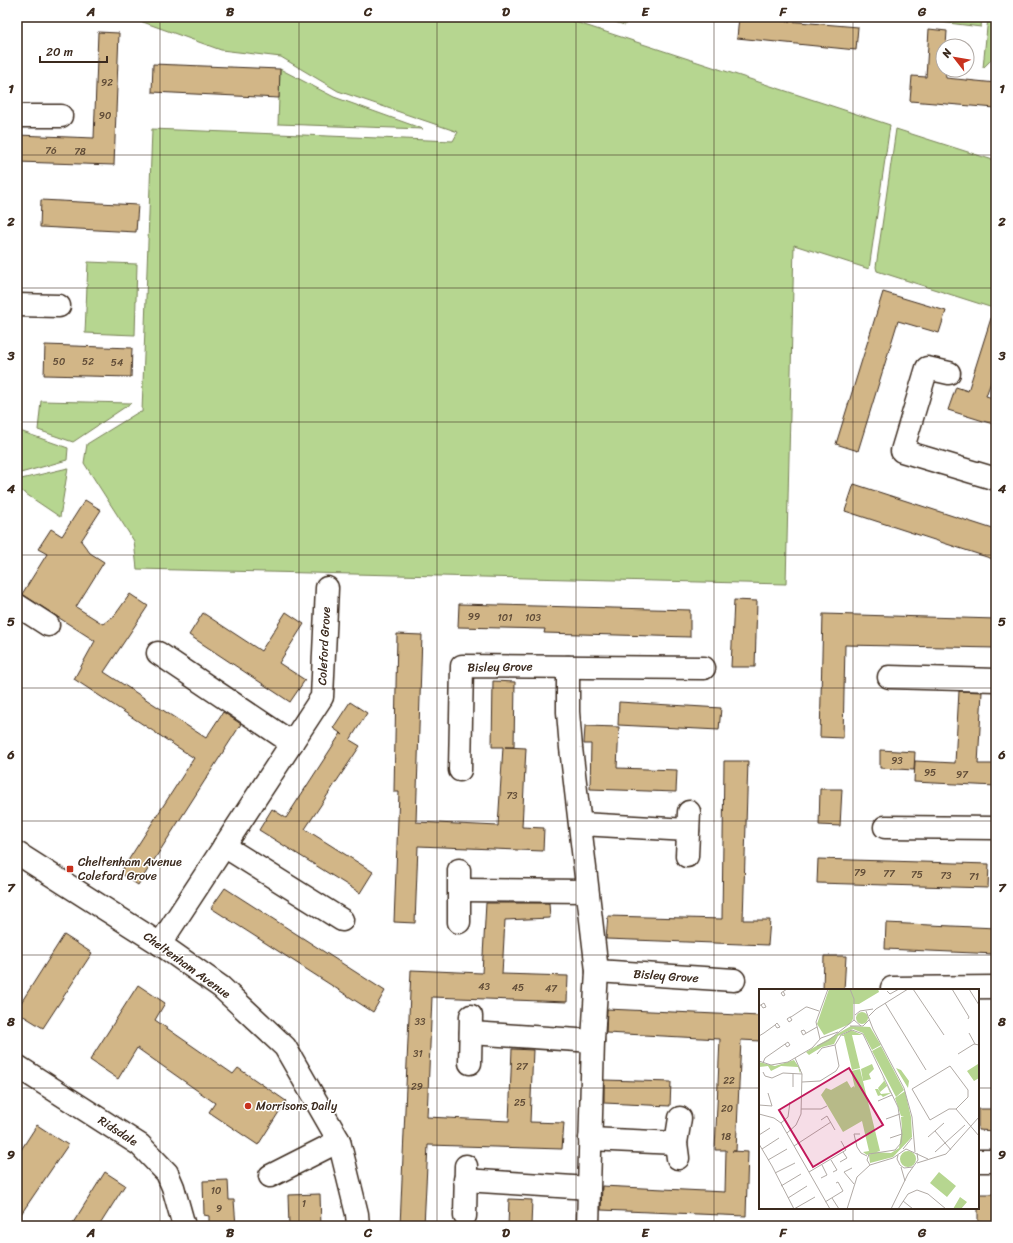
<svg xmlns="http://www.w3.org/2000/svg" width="1013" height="1243" viewBox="0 0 1013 1243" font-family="Sriracha,sans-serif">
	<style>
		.green { fill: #b6d690; stroke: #788057 }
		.building { fill: #d2b687; stroke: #3b2a1e }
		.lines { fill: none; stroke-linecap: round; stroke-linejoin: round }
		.street-casing { stroke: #3b2a1e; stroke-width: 25 }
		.street { stroke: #fff; stroke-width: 22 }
		.grid { fill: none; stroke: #3b2a1e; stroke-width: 1; stroke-opacity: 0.55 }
		.poi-dot { fill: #c8321e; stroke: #fff; stroke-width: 1.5 }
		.labels { text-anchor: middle; stroke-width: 3; stroke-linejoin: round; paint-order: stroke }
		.number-label { font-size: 10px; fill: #614d38 }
		.street-label { font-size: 12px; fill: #3b2a1e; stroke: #fff }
		.poi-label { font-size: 12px; fill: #3b2a1e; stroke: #fff; text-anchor: start }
		.inset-road { fill: none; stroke: #b1aaa5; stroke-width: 1 }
		.view { fill: #c2185b; fill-opacity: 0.15; stroke: #c2185b; stroke-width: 2 }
		.inset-edge { fill: none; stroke: #3b2a1e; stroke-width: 2 }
		.neatline { fill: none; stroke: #3b2a1e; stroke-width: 1.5 }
		.grid-label { font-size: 13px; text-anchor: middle; font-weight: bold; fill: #3b2a1e }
	</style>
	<rect width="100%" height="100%" fill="#fff"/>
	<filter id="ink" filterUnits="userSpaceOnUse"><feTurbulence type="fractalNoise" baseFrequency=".025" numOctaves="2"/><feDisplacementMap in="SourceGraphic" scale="8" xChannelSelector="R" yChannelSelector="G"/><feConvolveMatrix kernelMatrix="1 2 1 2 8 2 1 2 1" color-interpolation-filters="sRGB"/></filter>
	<g filter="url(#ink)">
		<g class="green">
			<path d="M129,17H560L890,125L869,269L794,245L786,584L137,569L134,541L84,463L87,444L137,413L142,412L152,129L453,141L458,132L338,91L281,57L221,50Z"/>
			<path d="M598,17H626L625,25Z"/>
			<path d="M941,17H982L981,27L940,22Z"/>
			<path d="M988,17H996V55L983,68Z"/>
			<path d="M280,69L334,97L423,129L278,124Z"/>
			<path d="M896,129L996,161V309L877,271L876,267Z"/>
			<path d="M88,262L137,264L135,335L85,333Z"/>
			<path d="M41,401L131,403L73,442L38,430Z"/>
			<path d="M17,430L68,448L67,460L17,474Z"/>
			<path d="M68,468L60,517L17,488V480Z"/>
		</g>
		<g class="building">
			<path d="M739,17L858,27L856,50L737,38Z"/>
			<path d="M929,29L947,31L946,46H943V70H945L946,78L996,83V108L910,101L912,76L926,77Z"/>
			<path d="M98,32L119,33L114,165L17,162V135L94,138Z"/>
			<path d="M153,64L280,69L279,98L152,92Z"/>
			<path d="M41,200L138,205L136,232L40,227Z"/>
			<path d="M883,292L946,311L939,333L898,321L858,451L836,444Z"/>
			<path d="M992,315L996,316V368L986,396L996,399V425L948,410L956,387L968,391Z"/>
			<path d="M45,345L132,348L131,377L44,375Z"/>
			<path d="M854,484L996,530V560L845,511Z"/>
			<path d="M85,500L101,510L81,541L90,553L104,562L76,607L103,624L115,615L130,594L148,606L104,672L206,738L223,712L241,724L138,885L120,873L194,758L74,679L95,641L22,594L47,554L38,549L51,529L62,536Z"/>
			<path d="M734,600L757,601L755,667H731Z"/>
			<path d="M459,604L690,610V637L544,633L545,629L458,627Z"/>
			<path d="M286,612L304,624L279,663L305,680L290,702L189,635L203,613L261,651Z"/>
			<path d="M823,614L996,619V648L845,645L843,738L820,737Z"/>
			<path d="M397,634L422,635L416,822L498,826L503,747H492L493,681L515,682L514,747H505L526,748L522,827L544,828L543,851L418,846L415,923L394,922L399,792H394Z"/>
			<path d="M959,691L982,692L978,764H996V786L914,782L915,761L955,763Z"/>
			<path d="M350,702L367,713L350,740L360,746L305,829L373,872L360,893L259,830L272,809L286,818L341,733L343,735L333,728Z"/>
			<path d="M619,702L721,708L719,730L618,725Z"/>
			<path d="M585,726L619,727L617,768L677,770L676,792L590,789L591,744H584Z"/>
			<path d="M880,750L915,752L914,770L880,768Z"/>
			<path d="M724,761H748L743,920H770L768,945L606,939L608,916L722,919Z"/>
			<path d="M820,789H842L840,826L819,825Z"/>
			<path d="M818,859L989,864L988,888L817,883Z"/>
			<path d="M225,888L385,991L373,1012L211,908Z"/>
			<path d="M486,903H549L550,918L505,920L502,974L568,976L567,1002L432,997L427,1117L509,1121L512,1049L533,1050L530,1122L564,1123L562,1149L428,1145L424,1226H400L411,970L482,973Z"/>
			<path d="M886,923L996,928V954L885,949Z"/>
			<path d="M64,935L92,953L43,1028L17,1012V1009Z"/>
			<path d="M824,956H846L844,990H823Z"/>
			<path d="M138,985L165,1003L155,1020L233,1074L238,1068L286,1101L258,1145L209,1112L215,1103L137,1048L118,1079L90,1060Z"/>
			<path d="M607,1009L760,1016V1041L741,1040L736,1151H732L748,1152L746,1216L601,1210L602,1186L725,1192L726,1150H715L720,1039L606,1033Z"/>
			<path d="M604,1080L671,1082L670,1106L604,1103Z"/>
			<path d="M978,1109H996V1131L978,1130Z"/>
			<path d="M37,1125L68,1145L17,1220V1156Z"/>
			<path d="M105,1172L125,1185L99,1226H71Z"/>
			<path d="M228,1180L229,1200H234L236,1226H209V1216L204,1215L203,1181Z"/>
			<path d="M320,1194L321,1226H289L288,1195Z"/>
			<path d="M978,1194H996V1223L978,1222Z"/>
			<path d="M509,1199L532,1200L531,1226H508Z"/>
		</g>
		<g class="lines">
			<defs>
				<g id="street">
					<path d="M17,116H61"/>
					<path d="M17,305L59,306"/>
					<path d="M949,373L927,368L902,451L996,479"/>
					<path d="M17,605L48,625"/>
					<path d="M158,653L292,743"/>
					<path d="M568,667V712L571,748L597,971L593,1041L588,1226"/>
					<path d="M889,677L996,680"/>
					<path d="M460,770L462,666L704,668"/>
					<path d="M581,824L688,830"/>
					<path d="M885,827L996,828"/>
					<path d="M224,846L342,920"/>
					<path d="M17,853L160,944L221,987L285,1047L339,1141L357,1214L358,1226"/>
					<path d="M687,856L689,812"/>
					<path d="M460,890L587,891"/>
					<path d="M459,922V870"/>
					<path d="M160,944L322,697L327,588"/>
					<path d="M597,971L734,980"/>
					<path d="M892,988L996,987"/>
					<path d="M471,1033L593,1041"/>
					<path d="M470,1063L471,1016"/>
					<path d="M17,1066L140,1145L167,1173L173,1187L184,1226"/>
					<path d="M590,1139L676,1143"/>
					<path d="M678,1158L676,1143L680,1118"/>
					<path d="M978,1161H996"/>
					<path d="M270,1176L339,1141"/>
					<path d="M465,1180L589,1188"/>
					<path d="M465,1216L466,1166"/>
				</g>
			</defs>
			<use href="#street" class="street-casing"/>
			<use href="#street" class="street"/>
		</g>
	</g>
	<path class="grid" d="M160,17V1226M299,17V1226M437,17V1226M576,17V1226M714,17V1226M853,17V990M17,155H996M17,288H996M17,422H996M17,555H996M17,688H996M17,821H996M17,955H996M17,1088H760M978,1088H996M853,1208V1226"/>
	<g class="poi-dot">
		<rect x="66" y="865" width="8" height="8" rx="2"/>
		<circle cx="248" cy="1106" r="4"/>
	</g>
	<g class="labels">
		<g class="number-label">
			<text x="107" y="86">92</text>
			<text x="105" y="119">90</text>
			<text x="51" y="154">76</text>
			<text x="80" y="155">78</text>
			<text x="59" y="365">50</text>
			<text x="88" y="365">52</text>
			<text x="117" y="366">54</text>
			<text x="474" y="620">99</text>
			<text x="505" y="621">101</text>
			<text x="533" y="621">103</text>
			<text x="897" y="764">93</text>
			<text x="930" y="776">95</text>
			<text x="962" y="778">97</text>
			<text x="512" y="799">73</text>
			<text x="860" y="876">79</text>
			<text x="889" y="877">77</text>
			<text x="917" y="878">75</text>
			<text x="946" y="879">73</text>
			<text x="974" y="880">71</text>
			<text x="484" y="990">43</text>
			<text x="518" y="991">45</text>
			<text x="551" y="992">47</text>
			<text x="420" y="1025">33</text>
			<text x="418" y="1057">31</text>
			<text x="522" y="1070">27</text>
			<text x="729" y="1084">22</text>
			<text x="417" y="1090">29</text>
			<text x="520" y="1106">25</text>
			<text x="727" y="1112">20</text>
			<text x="726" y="1140">18</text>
			<text x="216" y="1194">10</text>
			<text x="304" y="1207">1</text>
			<text x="219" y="1212">9</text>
		</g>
		<g class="street-label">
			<text transform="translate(324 646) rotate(-87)" y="4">Coleford Grove</text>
			<text transform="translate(500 667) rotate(-1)" y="4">Bisley Grove</text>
			<text transform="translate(187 965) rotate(36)" y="4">Cheltenham Avenue</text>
			<text transform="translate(666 976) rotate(4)" y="4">Bisley Grove</text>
			<text transform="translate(118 1131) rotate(33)" y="4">Ridsdale</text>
		</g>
		<g class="poi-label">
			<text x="78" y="866">Cheltenham Avenue<tspan x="78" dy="14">Coleford Grove</tspan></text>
			<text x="256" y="1110">Morrisons Daily</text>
		</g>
	</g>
	<g transform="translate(759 989)">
		<rect width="220" height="220" fill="#fff"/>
		<path d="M70,0H119L120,3L100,15H94V30L91,35L65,46L58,35ZM97 29a6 6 0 1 1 12 0a6 6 0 1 1-12 0ZM92,37L111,38L122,56L113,61L104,44L94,40L79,47L75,55L63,58L50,66L47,63ZM92,41L103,46H93L101,79L93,81L85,47H82ZM122,57L145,101L137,108L113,62ZM35,71L42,81L41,84L39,78L22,77L12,82L9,77L0,78V73L16,77ZM113,75L115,80L110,85L112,90L104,92L102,80ZM219,75L220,89L215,92L208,82ZM137,79L142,81L150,92L149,99ZM101,80L121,162L108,166L104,163L110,162L103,132L84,143L62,106L67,99L72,101L88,92L98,109L92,99L95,97L96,99L92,82ZM123,87L132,104L124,108L122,106L119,107L116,100H119L122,105L131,104L128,97L121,103L119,99L125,92ZM146,102L152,128L153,148L134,168L111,174L110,166L115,163L132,164L140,159L143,140L142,128H145L142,127L136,109ZM141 170a8 8 0 1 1 16 0a8 8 0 1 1-16 0ZM180,183L197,197L188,208L171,194ZM201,208L208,213L202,220H194Z" fill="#b6d690"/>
		<path class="inset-road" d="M91,0L95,10V31L102,37M154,0L185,46M193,0L210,28L209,30M210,0L220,16M24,2L26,6L24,7L22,4L28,0M128,2L131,5L140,0M126,14L167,81M0,17L5,14L7,18L4,19L2,16M107,22L114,40L145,99L153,128L156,163M96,26L101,22L114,20M110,27L117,20L149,0M31,28L33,31L30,33L28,30L31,28H32L47,18H48L60,22M91,37H104L110,31M47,44L45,41L42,42L44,46L58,38M210,44L216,55M0,47L5,44L16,36L18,34L21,38L18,39L16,36M61,50L57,33L69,0M58,57L70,51L95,31M58,65L63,59L76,56M199,65L215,55L220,56M0,72L12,76L29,73L53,59L62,49L79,43M4,74L6,69L29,53L31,56L28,58L26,55M191,77L209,101V108L197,120H190L171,131L153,100ZM4,83L6,87L13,89L24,84L43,85M43,93L61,92L77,82L80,77L76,56L82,46L93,41L104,45L139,118L143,145L142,154L136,161L110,165L108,171L111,176M34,98V85M119,112L133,106M0,116L13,117L9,104M42,120H62L68,117M197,120L220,147M0,125L15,129L22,134L71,220M127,130L141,125M62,131L68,127L76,141M22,134L29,128L31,113M176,142L192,161M28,144L37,136L42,125L43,85L36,69M101,145H95L98,158L102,164L108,167M0,146L11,139M169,148L185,134M131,149L143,145M0,155L13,177M35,157L72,133M3,160L20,149M144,160L153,149M176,163L206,136M139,166L138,170L141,176L145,179L154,178M9,171L28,160M72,171L78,181L74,183M81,173L88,169L84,163M158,174L187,165L220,128M13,177L35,220M142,178L146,192M93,179L85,183L95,195M50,183L87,161L82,152M16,184L36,174M62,189L68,186L63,176M22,197L42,185M29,209L48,197M73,209L80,220M144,212L154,220M66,213L84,202L79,193L77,194M35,220L56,208M88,220L98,188L111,176L134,169L147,160L169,170M132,220L149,185L159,171L158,164M139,220L149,205L158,201L169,205L187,220"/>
		<path class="view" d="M90,79L124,136L54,178L20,121Z"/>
		<rect width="220" height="220" class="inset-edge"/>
	</g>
	<rect width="1013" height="1243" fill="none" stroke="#fff" stroke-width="44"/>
	<g transform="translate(955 58) rotate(301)"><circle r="19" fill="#ffffff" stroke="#b1aaa5"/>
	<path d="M0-3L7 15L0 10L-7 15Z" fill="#c8321e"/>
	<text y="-6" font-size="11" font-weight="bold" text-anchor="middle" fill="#3b2a1e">N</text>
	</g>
	<path d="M40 56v6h67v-6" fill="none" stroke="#3b2a1e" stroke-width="2"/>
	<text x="46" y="56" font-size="12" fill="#3b2a1e" stroke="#ffffff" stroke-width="3" paint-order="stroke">20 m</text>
	<rect x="22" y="22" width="969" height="1199" class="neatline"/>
	<g class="grid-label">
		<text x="91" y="16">A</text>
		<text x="230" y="16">B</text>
		<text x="368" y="16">C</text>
		<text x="506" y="16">D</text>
		<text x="645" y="16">E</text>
		<text x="783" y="16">F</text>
		<text x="922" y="16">G</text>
		<text x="11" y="93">1</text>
		<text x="1002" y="93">1</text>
		<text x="11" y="226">2</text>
		<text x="1002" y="226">2</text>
		<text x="11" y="360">3</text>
		<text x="1002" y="360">3</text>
		<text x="11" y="493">4</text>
		<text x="1002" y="493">4</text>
		<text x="11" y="626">5</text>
		<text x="1002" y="626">5</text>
		<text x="11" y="759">6</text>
		<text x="1002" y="759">6</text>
		<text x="11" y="892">7</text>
		<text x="1002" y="892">7</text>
		<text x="11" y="1026">8</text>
		<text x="1002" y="1026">8</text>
		<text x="11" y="1159">9</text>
		<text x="1002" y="1159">9</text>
		<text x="91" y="1237">A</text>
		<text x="230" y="1237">B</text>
		<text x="368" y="1237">C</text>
		<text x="506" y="1237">D</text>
		<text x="645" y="1237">E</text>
		<text x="783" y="1237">F</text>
		<text x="922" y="1237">G</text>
	</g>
</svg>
